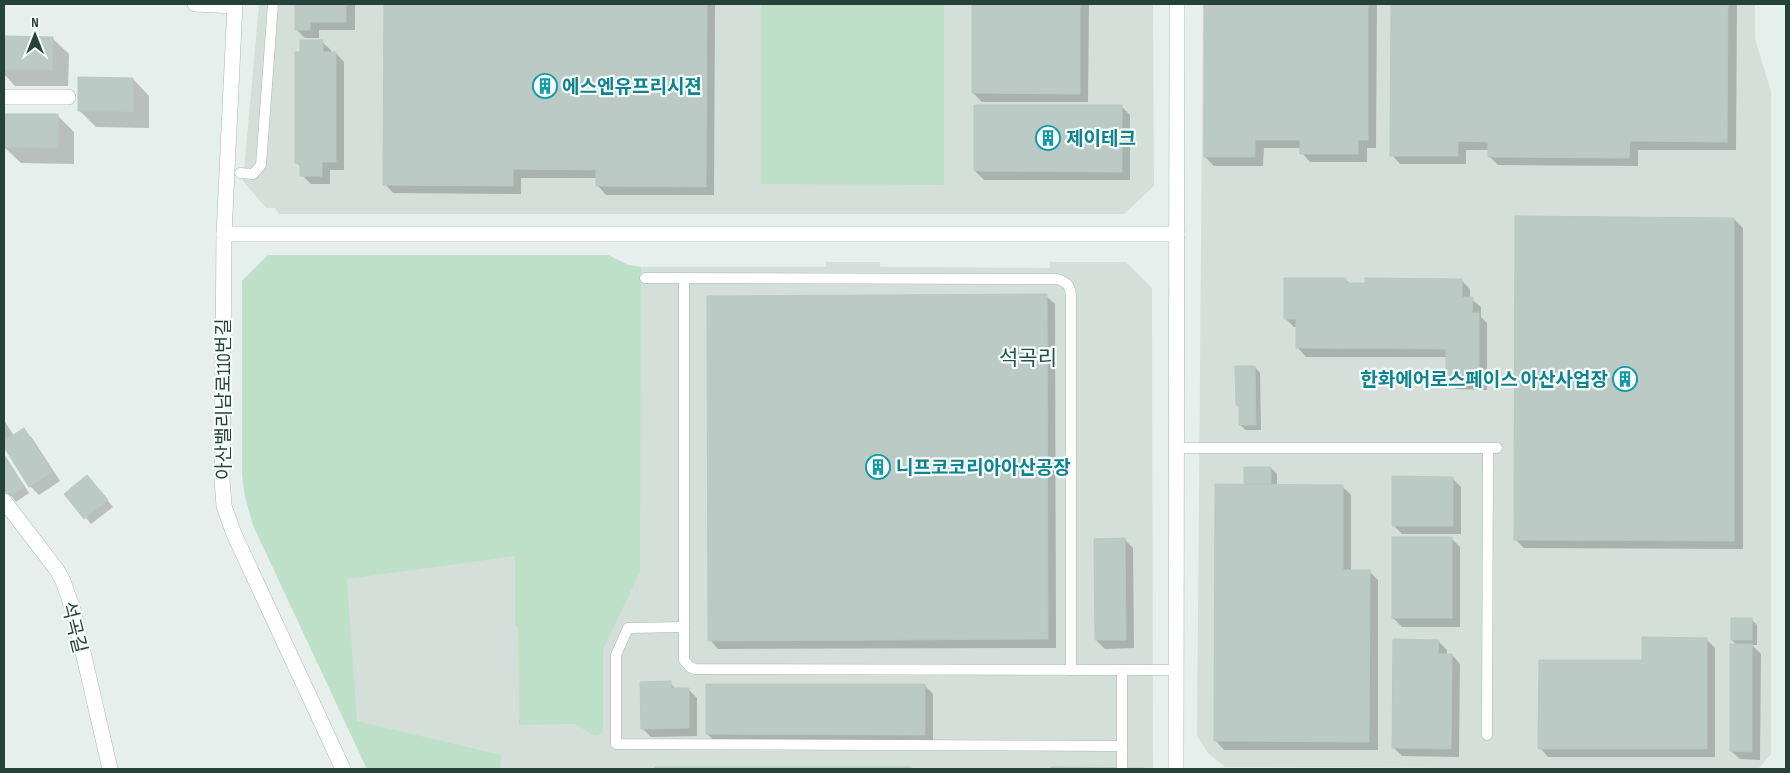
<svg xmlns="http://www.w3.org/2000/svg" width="1790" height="773" viewBox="0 0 1790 773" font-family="'Sofia Sans Condensed','Noto Sans KR',sans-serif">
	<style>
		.built { fill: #d4dfda }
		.green { fill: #bfe0c8 }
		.shadow { fill: #0003 }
		.building { fill: #bbcac4; stroke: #b8c9c2 }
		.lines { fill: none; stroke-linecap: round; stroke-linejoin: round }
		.service-casing { stroke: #a8b8b2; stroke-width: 11 }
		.minor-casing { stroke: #a8b8b2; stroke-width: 16 }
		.tertiary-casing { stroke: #a8b8b2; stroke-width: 16 }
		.service { stroke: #fff; stroke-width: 10 }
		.minor { stroke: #fff; stroke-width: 15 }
		.tertiary { stroke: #fff; stroke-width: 15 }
		.labels { text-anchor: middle; stroke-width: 4.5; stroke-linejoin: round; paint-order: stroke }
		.culture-label { font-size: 19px; font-weight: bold; fill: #0d838f; stroke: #f7fbf9; text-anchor: start }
		.street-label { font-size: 19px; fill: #24423a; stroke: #f7fbf9 }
		.quarter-label { font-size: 21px; fill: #1f5548; stroke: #f7fbf9 }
	</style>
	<rect width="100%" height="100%" fill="#e6efeb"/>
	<g class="built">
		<path d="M259,4H1153L1154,186L1124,214H279L275,208H266L243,181Z"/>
		<path d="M1203,4H1755V39L1771,91V754L1758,769L1225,767L1208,753L1197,736Z"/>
		<path d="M268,255H608L628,265L641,267H826V262H880V267L1050,268V262H1126L1152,288L1153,769H367L253,525L245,496L242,474V281Z"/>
	</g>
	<g class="green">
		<path d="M761,4H944V185L761,184Z"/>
		<path d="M268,255H608L628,265L641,267L640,572L603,650V731L599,735L595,736L575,724L519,725L518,627H515V556L347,579L357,721L501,755L500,769H367L253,525L245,496L242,474V281Z"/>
	</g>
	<g class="shadow">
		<path d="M296,4H355V30H319V38H305L296,29Z"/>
		<path d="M386,4H715L714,195H606L598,186V178H521V194L393,193L385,184Z"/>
		<path d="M973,4H1087L1089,5L1088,102H982L973,93Z"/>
		<path d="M1205,4H1377L1376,148H1367V162H1310L1302,153V148H1264L1263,166H1214L1205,157Z"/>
		<path d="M1393,4H1737L1736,150H1638V166L1498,165L1489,156V150H1466V164H1400L1392,155Z"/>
		<path d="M4,37L52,38L69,54L68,86H15L4,74Z"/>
		<path d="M322,42L331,50V53H336L344,62V170H330V184H311L302,175V168L296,162Z"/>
		<path d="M133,79L149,96V128L96,127L79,110Z"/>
		<path d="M1121,106L1130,115V180H984L975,171Z"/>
		<path d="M58,116L74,132V164L21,163L4,147Z"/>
		<path d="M1734,219L1743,228V549L1524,548L1516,540Z"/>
		<path d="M1346,280L1350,284L1461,280L1470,289V298L1481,307V317L1487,323V390L1456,389L1447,381V357H1306L1298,348V327H1294L1285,318Z"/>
		<path d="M1046,296L1055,304L1056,648L718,649L710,640Z"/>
		<path d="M1255,367L1260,373L1261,430H1246L1240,425V408L1237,405Z"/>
		<path d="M4,420L14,436L23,430L32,438L60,481L39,495L30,486L4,445Z"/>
		<path d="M4,454L29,493L16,502L4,487Z"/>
		<path d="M1271,468L1277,474V486H1342L1351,495V571H1369L1378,580V750H1224L1216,741L1248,486L1245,483Z"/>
		<path d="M87,476L113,507L91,524L66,494Z"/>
		<path d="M1452,478L1461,487V534H1402L1393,525Z"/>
		<path d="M1451,538L1460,547V627H1402L1393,618Z"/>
		<path d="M1124,539L1133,548L1134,648L1105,649L1096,640Z"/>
		<path d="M1752,620L1757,625V645H1752L1761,654L1760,760L1740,759L1731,751L1737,645L1732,640Z"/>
		<path d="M1706,639L1715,648V757H1548L1540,748L1644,661Z"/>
		<path d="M1438,641L1447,650V655H1452L1460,664L1459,757L1402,756L1393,747Z"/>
		<path d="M670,683L677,690L688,689L697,698V736L651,737L642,728Z"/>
		<path d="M924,685L933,694V743L716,742L707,734Z"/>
		<path d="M910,768L911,769H656Z"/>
	</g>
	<g class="building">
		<path d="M295,4H346V22H310V30H295Z"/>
		<path d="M384,4H707L706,187L596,186V170L513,169V186L383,185Z"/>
		<path d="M972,4H1080V94L972,93Z"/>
		<path d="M1204,4H1368V140H1358V154H1300V140H1255V157H1204Z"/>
		<path d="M1391,4H1728L1727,142L1630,141L1629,158L1488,157V142L1458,141V156H1390Z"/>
		<path d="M4,36L53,37L52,70H4Z"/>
		<path d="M300,40H323V52H336V162H322V176H300V163H295V52H300Z"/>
		<path d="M78,77L133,78V112L78,111Z"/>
		<path d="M974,105H1122V172L974,171Z"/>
		<path d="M4,114H58V148L4,147Z"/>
		<path d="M1515,216L1734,218V541L1514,540Z"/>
		<path d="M1284,278H1346V283H1365V278L1462,279V297H1473L1472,313H1479V381H1446V349L1296,348V319H1284Z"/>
		<path d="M1047,294L1048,639L708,641L707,296Z"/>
		<path d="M1235,366H1255L1256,425H1239V405H1236Z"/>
		<path d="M24,428L52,472L29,487L4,447V441Z"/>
		<path d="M4,456L24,487L9,497L4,489Z"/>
		<path d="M1244,467H1271V484L1244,483Z"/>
		<path d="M87,475L108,500L84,519L64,494Z"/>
		<path d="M1392,476L1453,477V526H1392Z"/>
		<path d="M1215,484L1343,485V570H1370L1369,742L1214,741Z"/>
		<rect x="1392" y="537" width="60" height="81"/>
		<path d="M1125,538L1126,640H1095L1094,539Z"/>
		<rect x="1731" y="618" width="21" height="22"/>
		<path d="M1642,637L1707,638V749H1538L1539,660H1642Z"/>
		<path d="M1393,639L1439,640L1438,654H1452L1451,749L1392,748Z"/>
		<path d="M1730,644H1752V752L1730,751Z"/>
		<path d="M671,681V688H689V728L641,729L640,682Z"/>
		<path d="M706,684H925V735L706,734Z"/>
		<rect x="655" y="767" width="256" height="2"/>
		<path d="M1051,767L1144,768V769H1051Z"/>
	</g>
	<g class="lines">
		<defs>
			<g id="service">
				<path d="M240,173L253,174L261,165L273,4"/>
				<path d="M645,278L1057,279C1067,282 1070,285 1071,296V670"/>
				<path d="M684,278V660L690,667L695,669L1176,670"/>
				<path d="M1176,448H1497"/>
				<path d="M684,627L628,628L616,655V744L1122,746"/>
				<path d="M1487,735L1488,448"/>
				<path d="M1122,768V670"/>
			</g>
			<g id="minor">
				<path d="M195,4L235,6"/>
				<path d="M4,97H68"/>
				<path d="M4,501L57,570L63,581L74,613L110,769"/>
			</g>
			<g id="tertiary">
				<path d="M235,4L224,234L222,479L224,506L234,534L343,769"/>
				<path d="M224,234H1177"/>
				<path d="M1176,769L1177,4"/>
			</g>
		</defs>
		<use href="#service" class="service-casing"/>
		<use href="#minor" class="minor-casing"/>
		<use href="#tertiary" class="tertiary-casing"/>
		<use href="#service" class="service"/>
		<use href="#minor" class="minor"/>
		<use href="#tertiary" class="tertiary"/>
	</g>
	<defs>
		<symbol id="building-ring" viewBox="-11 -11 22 22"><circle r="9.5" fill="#f7fbf9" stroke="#0f9aa8" stroke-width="1.5"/><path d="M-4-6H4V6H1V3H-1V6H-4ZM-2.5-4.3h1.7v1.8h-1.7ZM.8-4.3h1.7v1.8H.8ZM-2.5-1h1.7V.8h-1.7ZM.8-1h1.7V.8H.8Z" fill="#0f9aa8"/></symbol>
	</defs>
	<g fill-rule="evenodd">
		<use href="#building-ring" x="531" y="72" width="28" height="28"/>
		<use href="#building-ring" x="1034" y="124" width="28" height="28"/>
		<use href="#building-ring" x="1611" y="365" width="28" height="28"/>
		<use href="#building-ring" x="864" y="453" width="28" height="28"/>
	</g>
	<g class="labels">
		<g class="culture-label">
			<text x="562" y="93">에스엔유프리시젼</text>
			<text x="1066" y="145">제이테크</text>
			<text x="1608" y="386" text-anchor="end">한화에어로스페이스 아산사업장</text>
			<text x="896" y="474">니프코코리아아산공장</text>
		</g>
		<g class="street-label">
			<text transform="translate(223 399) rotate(-90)" y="7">아산밸리남로110번길</text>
			<text transform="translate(75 627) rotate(76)" y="7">석곡길</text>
		</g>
		<g class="quarter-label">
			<text x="1028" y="365">석곡리</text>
		</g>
	</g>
	<rect width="1790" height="773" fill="none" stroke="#24423a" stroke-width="10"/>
	<g transform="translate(35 35)" stroke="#f7fbf9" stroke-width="4" paint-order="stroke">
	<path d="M0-4L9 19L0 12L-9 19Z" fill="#24423a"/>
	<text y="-8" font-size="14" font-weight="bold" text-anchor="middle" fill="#24423a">N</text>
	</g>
</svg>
